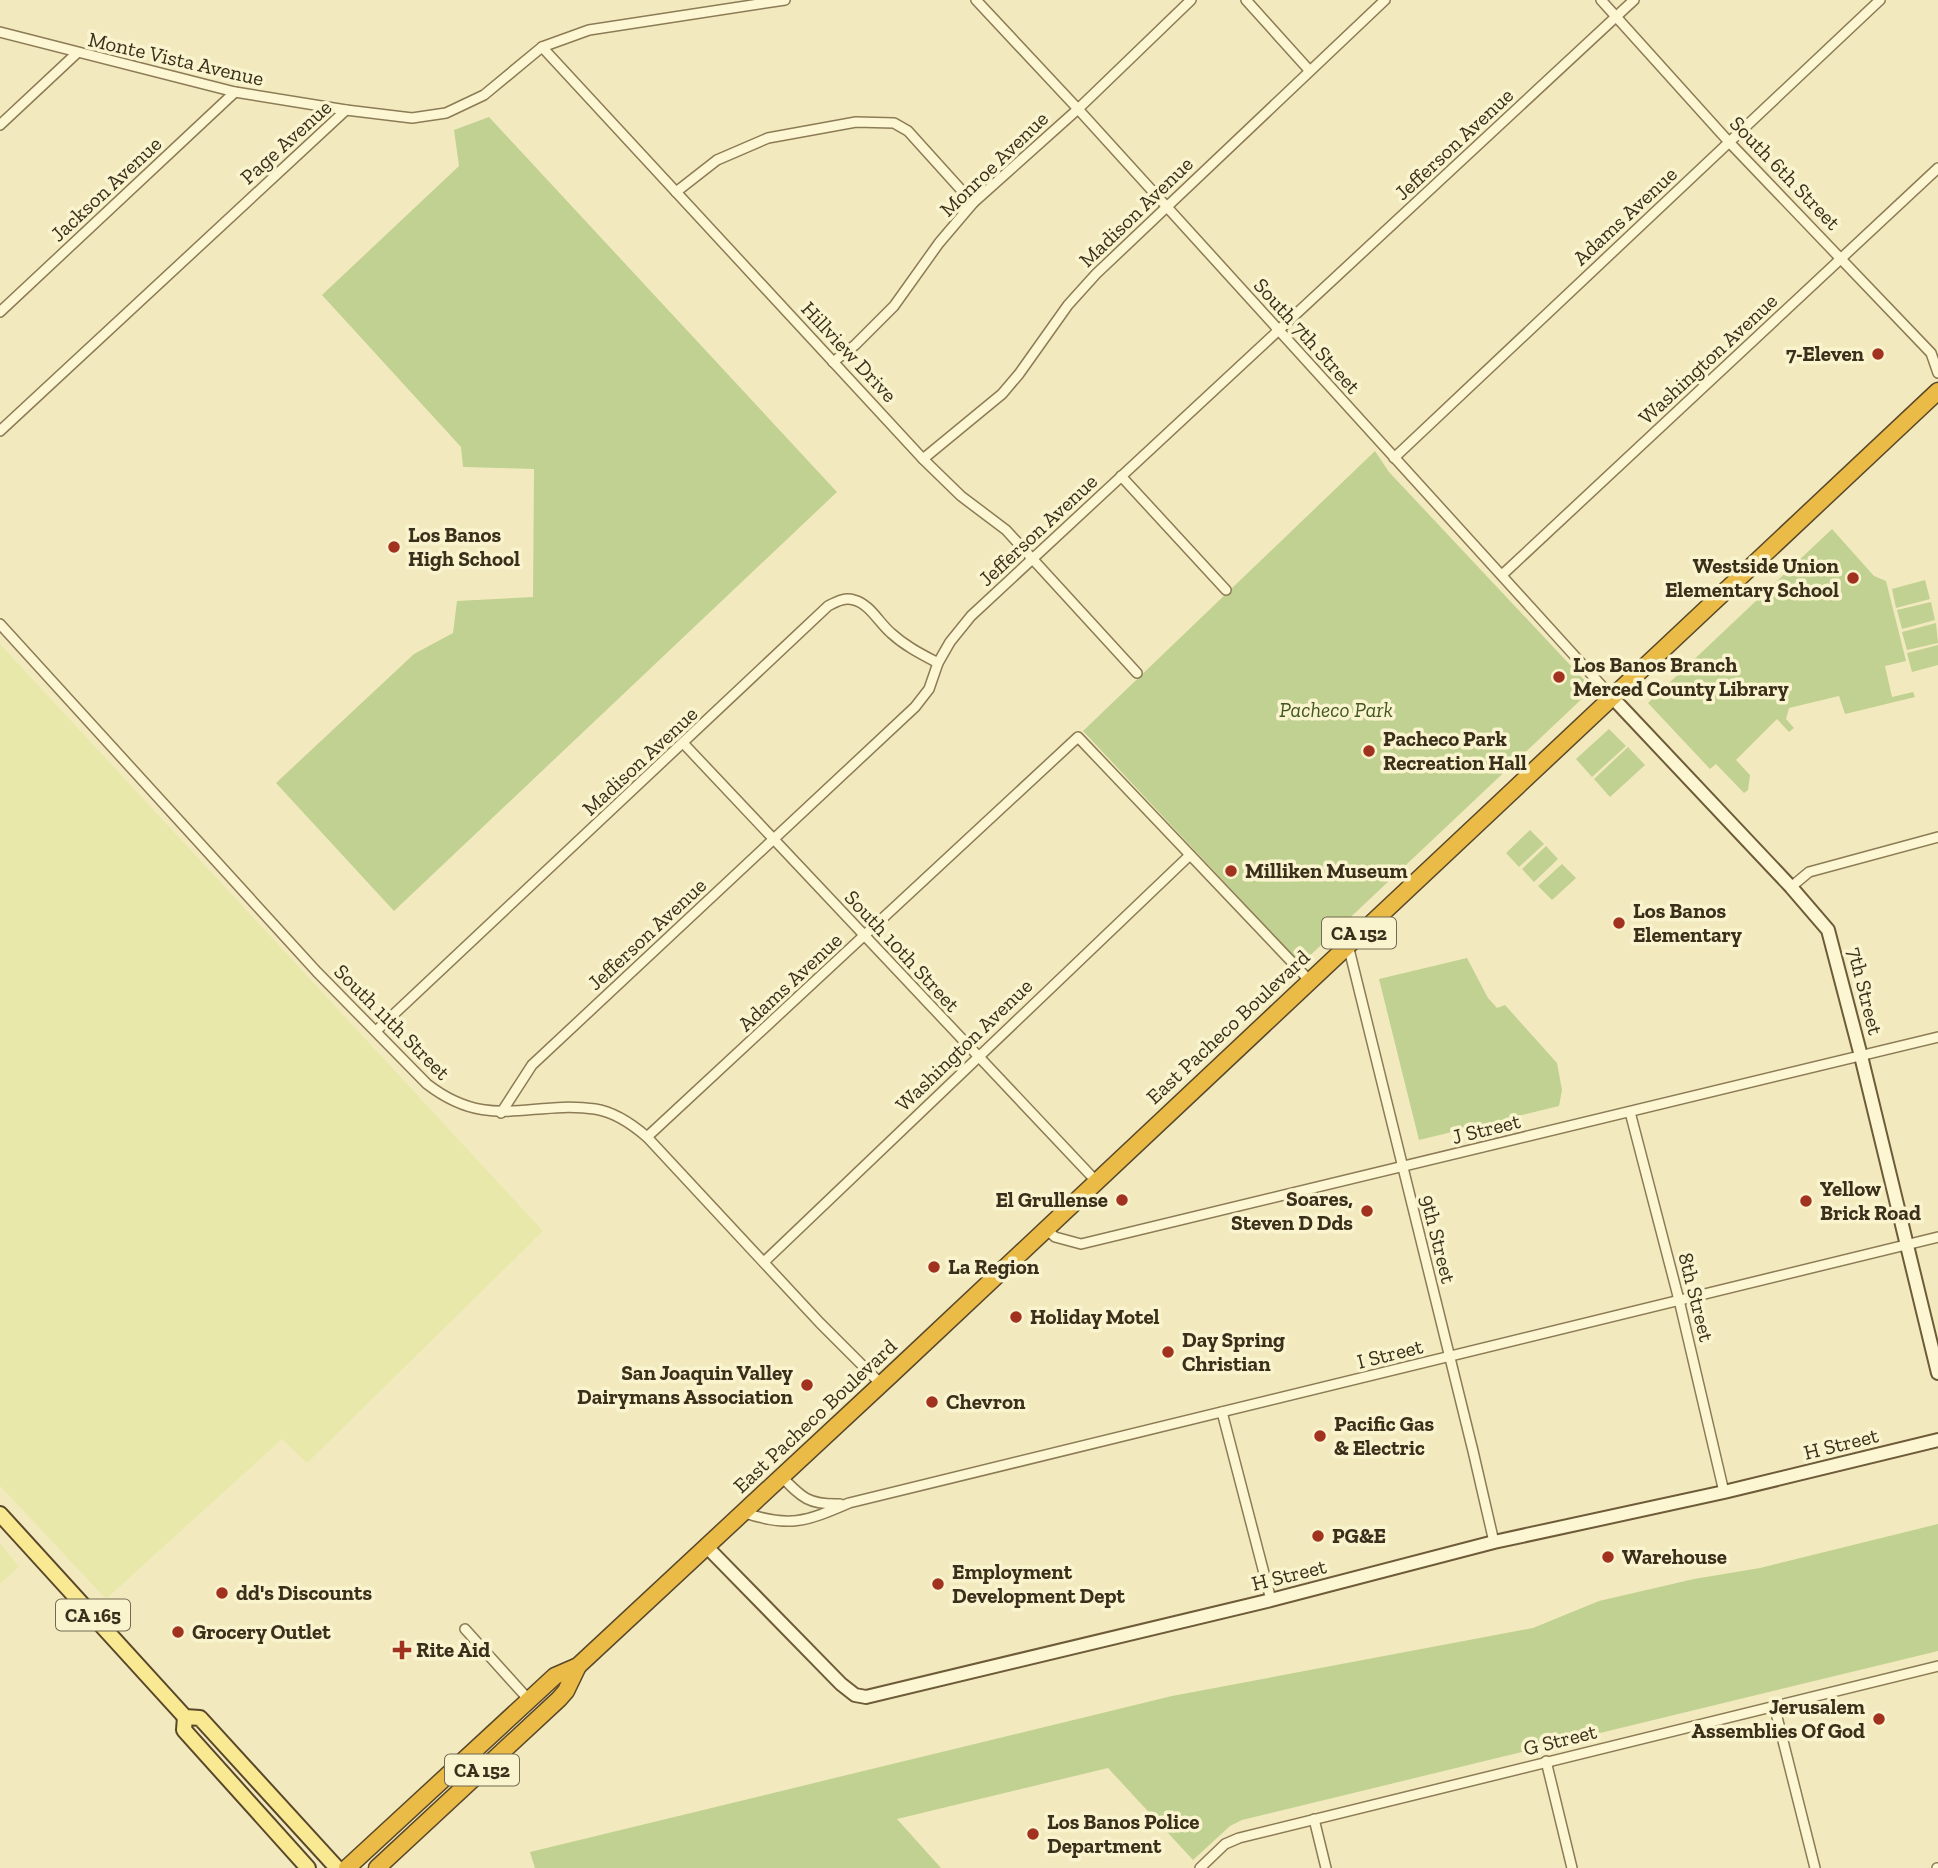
<svg xmlns="http://www.w3.org/2000/svg" width="1938" height="1868" viewBox="0 0 1938 1868" font-family="'Zilla Slab',serif">
	<style>
		.farmland { fill: #e8e8ab }
		.green { fill: #c0d191 }
		.lines { fill: none; stroke-linecap: round; stroke-linejoin: round }
		.street-casing { stroke: #8c7b55; stroke-width: 12 }
		.secondary-casing { stroke: #6e5b38; stroke-width: 16 }
		.primary-casing { stroke: #59472a; stroke-width: 18 }
		.highway-casing { stroke: #59472a; stroke-width: 19 }
		.street { stroke: #fcf6d2; stroke-width: 9 }
		.secondary { stroke: #fcf6d2; stroke-width: 12 }
		.primary { stroke: #f9e992; stroke-width: 14 }
		.highway { stroke: #eabb46; stroke-width: 16 }
		.poi-dot { fill: #a1321f; stroke: #f9f3ce; stroke-width: 2.5 }
		.labels { text-anchor: middle; stroke-width: 7; stroke-linejoin: round; paint-order: stroke }
		.shield { fill: #f9f3ce; stroke: #736a51; stroke-width: 2 }
		.shield-label { font-size: 19px; font-weight: bold; fill: #3a2f1b }
		.street-label { font-size: 21px; fill: #3a2f1b; stroke: #f9f3ce }
		.poi-label { font-size: 21px; font-weight: bold; fill: #3a2f1b; stroke: #f9f3ce; text-anchor: start }
		.park-label { font-size: 21px; font-style: italic; fill: #425820; stroke: #f9f3ce }
	</style>
	<rect width="100%" height="100%" fill="#f2eabe"/>
	<g class="farmland">
		<path d="M0,644L543,1231L307,1463L282,1439L106,1599L0,1486Z"/>
		<path d="M0,1543L19,1567L0,1584Z"/>
	</g>
	<g class="green">
		<path d="M489,117L837,492L394,911L276,783L414,654L453,633L457,601L533,597L534,469L463,467L461,447L322,295L459,166L454,130Z"/>
		<path d="M1375,451L1389,472L1587,683V694L1301,964L1083,731Z"/>
		<path d="M1832,529L1874,576L1886,581L1906,661L1885,666L1892,697L1913,692L1915,697L1845,714L1839,696L1789,708L1786,719L1794,728L1789,732L1777,719L1736,760L1750,775L1748,790L1744,793L1716,764L1710,769L1648,703Z"/>
		<path d="M1925,580L1930,599L1896,608L1892,589Z"/>
		<path d="M1931,602L1935,620L1902,629L1897,610Z"/>
		<path d="M1936,623L1938,643L1907,650L1902,632Z"/>
		<path d="M1938,645V665L1912,672L1907,653Z"/>
		<path d="M1609,729L1626,746L1592,777L1576,759Z"/>
		<path d="M1628,747L1645,765L1610,797L1594,779Z"/>
		<path d="M1530,830L1544,844L1519,867L1506,853Z"/>
		<path d="M1546,846L1558,859L1534,882L1522,869Z"/>
		<path d="M1562,864L1576,878L1552,900L1538,886Z"/>
		<path d="M1467,958L1488,998L1497,1008L1505,1005L1557,1063L1562,1090L1559,1106L1419,1140L1379,979Z"/>
		<path d="M1938,1524V1651L1242,1820L1230,1826L1193,1860L1108,1768L897,1819L941,1868H535L530,1852L1172,1696L1533,1628L1599,1601L1694,1579L1760,1568Z"/>
	</g>
	<g class="lines">
		<defs>
			<g id="street">
				<path d="M976,0L1078,109L1611,696"/>
				<path d="M1246,0L1309,70"/>
				<path d="M1601,0L1729,142L1931,353L1938,373"/>
				<path d="M0,32L235,92L346,110"/>
				<path d="M542,47L923,459L961,496L1006,530L1137,673"/>
				<path d="M0,125L77,53"/>
				<path d="M676,192L717,160L768,138L856,122L894,123L908,131L973,203"/>
				<path d="M0,312L235,92"/>
				<path d="M833,362L855,345L894,306L939,243L973,203L1078,109L1191,0"/>
				<path d="M0,431L346,110L412,118L446,113L484,95L542,47L589,30L785,0"/>
				<path d="M1394,458L1880,0"/>
				<path d="M923,459L1002,394L1019,374L1068,305L1096,274L1385,0"/>
				<path d="M1121,476L1226,590"/>
				<path d="M1502,575L1938,168"/>
				<path d="M0,624L317,972L427,1084C489,1132 529,1100 595,1109C615,1112 632,1124 647,1137L820,1323L881,1384"/>
				<path d="M684,744L1096,1181"/>
				<path d="M1791,887L1809,872L1938,837"/>
				<path d="M1348,945L1473,1451L1494,1542"/>
				<path d="M376,1031L828,606C836,602 844,597 854,600C870,604 879,623 891,633C905,646 921,654 938,663"/>
				<path d="M1630,1112L1679,1300L1724,1492"/>
				<path d="M501,1113L532,1065L915,707L929,689L938,663L950,642L971,616L1634,0"/>
				<path d="M647,1137L1078,737L1309,980"/>
				<path d="M1046,1229L1055,1237L1081,1244L1938,1037"/>
				<path d="M764,1262L1190,855"/>
				<path d="M1222,1412L1271,1600"/>
				<path d="M781,1476C802,1498 809,1505 840,1504"/>
				<path d="M742,1512C789,1528 805,1522 849,1503L1938,1237"/>
				<path d="M465,1629L529,1700"/>
				<path d="M1774,1705L1815,1868"/>
				<path d="M1546,1761L1572,1868"/>
				<path d="M1314,1819L1326,1868"/>
				<path d="M1200,1868L1225,1844L1239,1838L1938,1666"/>
				<path d="M1937,1868H1938"/>
			</g>
			<g id="secondary">
				<path d="M1611,696L1791,887L1828,930L1861,1056L1938,1373"/>
				<path d="M706,1546L841,1684L855,1695L866,1697L1271,1600L1494,1542L1724,1492L1938,1440"/>
			</g>
			<g id="primary">
				<path d="M0,1514L185,1717L200,1718L337,1868"/>
				<path d="M185,1717L184,1730L308,1868"/>
			</g>
			<g id="highway">
				<path d="M347,1868L555,1676L578,1666L892,1374L1938,391"/>
				<path d="M377,1868L559,1699L566,1691L578,1666"/>
			</g>
		</defs>
		<use href="#street" class="street-casing"/>
		<use href="#secondary" class="secondary-casing"/>
		<use href="#primary" class="primary-casing"/>
		<use href="#highway" class="highway-casing"/>
		<use href="#street" class="street"/>
		<use href="#secondary" class="secondary"/>
		<use href="#primary" class="primary"/>
		<use href="#highway" class="highway"/>
	</g>
	<g class="poi-dot">
		<circle cx="1878" cy="354" r="7"/>
		<circle cx="394" cy="547" r="7"/>
		<circle cx="1853" cy="578" r="7"/>
		<circle cx="1559" cy="677" r="7"/>
		<circle cx="1369" cy="751" r="7"/>
		<circle cx="1231" cy="871" r="7"/>
		<circle cx="1619" cy="923" r="7"/>
		<circle cx="1122" cy="1200" r="7"/>
		<circle cx="1806" cy="1201" r="7"/>
		<circle cx="1367" cy="1211" r="7"/>
		<circle cx="934" cy="1267" r="7"/>
		<circle cx="1016" cy="1317" r="7"/>
		<circle cx="1168" cy="1352" r="7"/>
		<circle cx="807" cy="1385" r="7"/>
		<circle cx="932" cy="1402" r="7"/>
		<circle cx="1320" cy="1436" r="7"/>
		<circle cx="1318" cy="1536" r="7"/>
		<circle cx="1608" cy="1557" r="7"/>
		<circle cx="938" cy="1584" r="7"/>
		<circle cx="222" cy="1593" r="7"/>
		<circle cx="178" cy="1632" r="7"/>
		<path d="M398.5 1639.5h7v7h7v7h-7v7h-7v-7h-7v-7h7z"/>
		<circle cx="1879" cy="1719" r="7"/>
		<circle cx="1033" cy="1834" r="7"/>
	</g>
	<g class="labels">
		<g class="shield">
			<rect x="1322" y="917.5" width="74" height="31" rx="5"/>
			<rect x="56" y="1599.5" width="74" height="31" rx="5"/>
			<rect x="445" y="1754.5" width="74" height="31" rx="5"/>
		</g>
		<g class="shield-label">
			<text x="1359" y="940">CA 152</text>
			<text x="93" y="1622">CA 165</text>
			<text x="482" y="1777">CA 152</text>
		</g>
		<g class="street-label">
			<text transform="translate(176 59) rotate(13)" y="7">Monte Vista Avenue</text>
			<text transform="translate(286 142) rotate(-42)" y="7">Page Avenue</text>
			<text transform="translate(1454 144) rotate(-43)" y="7">Jefferson Avenue</text>
			<text transform="translate(994 164) rotate(-44)" y="7">Monroe Avenue</text>
			<text transform="translate(1785 173) rotate(46)" y="7">South 6th Street</text>
			<text transform="translate(106 189) rotate(-43)" y="7">Jackson Avenue</text>
			<text transform="translate(1136 212) rotate(-44)" y="7">Madison Avenue</text>
			<text transform="translate(1625 216) rotate(-43)" y="7">Adams Avenue</text>
			<text transform="translate(1307 336) rotate(48)" y="7">South 7th Street</text>
			<text transform="translate(849 352) rotate(47)" y="7">Hillview Drive</text>
			<text transform="translate(1708 359) rotate(-43)" y="7">Washington Avenue</text>
			<text transform="translate(1038 530) rotate(-43)" y="7">Jefferson Avenue</text>
			<text transform="translate(640 761) rotate(-43)" y="7">Madison Avenue</text>
			<text transform="translate(647 934) rotate(-43)" y="7">Jefferson Avenue</text>
			<text transform="translate(902 951) rotate(47)" y="7">South 10th Street</text>
			<text transform="translate(790 982) rotate(-43)" y="7">Adams Avenue</text>
			<text transform="translate(1865 991) rotate(76)" y="7">7th Street</text>
			<text transform="translate(392 1022) rotate(45)" y="7">South 11th Street</text>
			<text transform="translate(1228 1027) rotate(-43)" y="7">East Pacheco Boulevard</text>
			<text transform="translate(964 1045) rotate(-44)" y="7">Washington Avenue</text>
			<text transform="translate(1486 1129) rotate(-14)" y="7">J Street</text>
			<text transform="translate(1438 1239) rotate(76)" y="7">9th Street</text>
			<text transform="translate(1696 1297) rotate(76)" y="7">8th Street</text>
			<text transform="translate(1390 1354) rotate(-14)" y="7">I Street</text>
			<text transform="translate(815 1416) rotate(-43)" y="7">East Pacheco Boulevard</text>
			<text transform="translate(1841 1444) rotate(-14)" y="7">H Street</text>
			<text transform="translate(1289 1575) rotate(-14)" y="7">H Street</text>
			<text transform="translate(1560 1740) rotate(-14)" y="7">G Street</text>
		</g>
		<g class="poi-label">
			<text x="1864" y="361" text-anchor="end">7-Eleven</text>
			<text x="408" y="542">Los Banos<tspan x="408" dy="24">High School</tspan></text>
			<text x="1839" y="573" text-anchor="end">Westside Union<tspan x="1839" dy="24">Elementary School</tspan></text>
			<text x="1573" y="672">Los Banos Branch<tspan x="1573" dy="24">Merced County Library</tspan></text>
			<text x="1383" y="746">Pacheco Park<tspan x="1383" dy="24">Recreation Hall</tspan></text>
			<text x="1245" y="878">Milliken Museum</text>
			<text x="1633" y="918">Los Banos<tspan x="1633" dy="24">Elementary</tspan></text>
			<text x="1820" y="1196">Yellow<tspan x="1820" dy="24">Brick Road</tspan></text>
			<text x="1353" y="1206" text-anchor="end">Soares,<tspan x="1353" dy="24">Steven D Dds</tspan></text>
			<text x="1108" y="1207" text-anchor="end">El Grullense</text>
			<text x="948" y="1274">La Region</text>
			<text x="1030" y="1324">Holiday Motel</text>
			<text x="1182" y="1347">Day Spring<tspan x="1182" dy="24">Christian</tspan></text>
			<text x="793" y="1380" text-anchor="end">San Joaquin Valley<tspan x="793" dy="24">Dairymans Association</tspan></text>
			<text x="946" y="1409">Chevron</text>
			<text x="1334" y="1431">Pacific Gas<tspan x="1334" dy="24">&amp; Electric</tspan></text>
			<text x="1332" y="1543">PG&amp;E</text>
			<text x="1622" y="1564">Warehouse</text>
			<text x="952" y="1579">Employment<tspan x="952" dy="24">Development Dept</tspan></text>
			<text x="236" y="1600">dd's Discounts</text>
			<text x="192" y="1639">Grocery Outlet</text>
			<text x="416" y="1657">Rite Aid</text>
			<text x="1865" y="1714" text-anchor="end">Jerusalem<tspan x="1865" dy="24">Assemblies Of God</tspan></text>
			<text x="1047" y="1829">Los Banos Police<tspan x="1047" dy="24">Department</tspan></text>
		</g>
		<g class="park-label">
			<text x="1336" y="717">Pacheco Park</text>
		</g>
	</g>
</svg>
